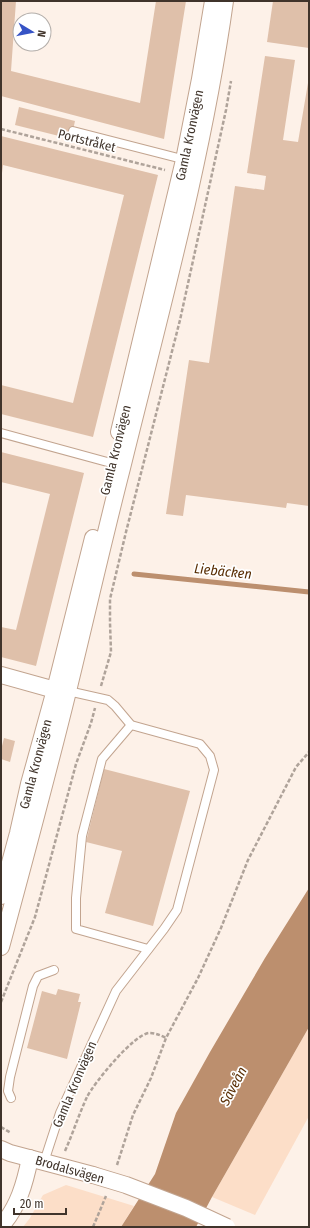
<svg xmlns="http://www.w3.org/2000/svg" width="310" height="1228" viewBox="0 0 310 1228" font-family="'Fira Sans Condensed',sans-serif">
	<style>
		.green { fill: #fcdec8 }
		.water { fill: #bc8f6e }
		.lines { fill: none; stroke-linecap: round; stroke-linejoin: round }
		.stream { stroke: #bc8f6e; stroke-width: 5 }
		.building { fill: #dfc0aa }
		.service-casing { stroke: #c2a48f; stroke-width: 10 }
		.minor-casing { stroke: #c2a48f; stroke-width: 18 }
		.path { stroke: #afa39a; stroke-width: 2.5; stroke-dasharray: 4 2; stroke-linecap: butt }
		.service { stroke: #fff; stroke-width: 8 }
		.minor { stroke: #fff; stroke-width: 16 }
		.minor-bridge-casing { stroke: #c2a48f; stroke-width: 18; stroke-linecap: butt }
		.minor-bridge { stroke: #fff; stroke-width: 16 }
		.labels { text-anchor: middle; stroke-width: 3.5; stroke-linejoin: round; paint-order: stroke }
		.street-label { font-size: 13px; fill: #40342b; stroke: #fff }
		.water-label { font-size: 14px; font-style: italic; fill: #592e04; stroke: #fff }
	</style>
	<rect width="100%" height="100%" fill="#fdf1e8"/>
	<g class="green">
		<path d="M309,1027V1116L255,1215L212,1197Z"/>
		<path d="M66,1185L134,1206L121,1227H23L30,1218L43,1195Z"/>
	</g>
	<path class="water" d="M309,888V1027L212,1197L196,1227H121L155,1174L176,1113L210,1052L265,958Z"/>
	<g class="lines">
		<path class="stream" d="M134,574L309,592"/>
	</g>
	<g class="building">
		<path d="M1,1H16L11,71L140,103L156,1H186L164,139L1,96Z"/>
		<path d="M273,1H309V48L267,42Z"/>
		<path d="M265,56L295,60L283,140L298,142L309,77V506L287,503L286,508L186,495L183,516L166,514L189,360L209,363L235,186L264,190L266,176L247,173Z"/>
		<path d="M19,107L75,121L71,139L15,125Z"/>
		<path d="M1,136L158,175L93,437L1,414V385L73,403L124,195L3,165L2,173H1Z"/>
		<path d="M1,452L84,473L36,666L1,657V627L16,630L50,494L1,482Z"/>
		<path d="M4,738L15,741L10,762L1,759V750Z"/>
		<path d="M104,769L190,791L153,926L105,913L122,851L86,842Z"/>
		<path d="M58,989L80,994L78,1002H81L67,1059L27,1048L42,991L56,995Z"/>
	</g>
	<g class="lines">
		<defs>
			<g id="service">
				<path d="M73,131L186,160"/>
				<path d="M1,433L122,466"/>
				<path d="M131,725L102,759L82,836L76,898V929L148,949"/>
				<path d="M11,1098L8,1091L10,1077L33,986L38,976L54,970"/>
				<path d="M44,1162L60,1113L116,991L164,929L177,910L214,770L210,756L200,744L131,725L115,706L108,700L68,691"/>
			</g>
			<g id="minor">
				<path d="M119,432L184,160L200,79L213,1"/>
				<path d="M1,675L55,690L66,691"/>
				<path d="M1,896L18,833L29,784L55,690L93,538"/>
				<path d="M1,947C24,862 47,777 68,691C86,617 103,542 122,468C160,313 203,159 225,1"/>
				<path d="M1,1149L10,1153L93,1175"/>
				<path d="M1,1226C18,1208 25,1183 30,1158"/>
			</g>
		</defs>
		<use href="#service" class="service-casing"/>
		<use href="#minor" class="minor-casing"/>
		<g class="path">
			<path d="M1,129L165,170"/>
			<path d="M101,686L111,652L110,623V599L126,532L180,320L226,110L231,81"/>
			<path d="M1,1002L35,917L76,764L91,723L95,708"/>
			<path d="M1,1127L11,1133"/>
			<path d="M65,1151C73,1133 79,1114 87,1097C94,1083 134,1034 149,1033C155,1033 160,1035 166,1038"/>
			<path d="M117,1165L133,1115L151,1078L166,1038L198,978L221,928L248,860L296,767L309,752"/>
			<path d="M93,1227L106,1196"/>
		</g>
		<use href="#service" class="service"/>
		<use href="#minor" class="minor"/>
		<defs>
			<path id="minor-bridge" d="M93,1175L126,1185L186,1208L227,1227"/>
		</defs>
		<use href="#minor-bridge" class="minor-bridge-casing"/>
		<use href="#minor-bridge" class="minor-bridge"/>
	</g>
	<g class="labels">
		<g class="street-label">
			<text transform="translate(189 135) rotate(-78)" y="5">Gamla Kronvägen</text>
			<text transform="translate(87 140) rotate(14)" y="5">Portstråket</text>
			<text transform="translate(115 450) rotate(-76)" y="5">Gamla Kronvägen</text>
			<text transform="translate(35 764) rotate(-75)" y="5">Gamla Kronvägen</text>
			<text transform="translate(74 1084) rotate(-67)" y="5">Gamla Kronvägen</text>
			<text transform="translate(70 1169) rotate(16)" y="5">Brodalsvägen</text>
		</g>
		<g class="water-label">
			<text transform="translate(223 571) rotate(6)" y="5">Liebäcken</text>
			<text transform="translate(233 1086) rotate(-62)" y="5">Säveån</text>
		</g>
	</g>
	<rect width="310" height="1228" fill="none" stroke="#40342b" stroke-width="4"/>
	<g transform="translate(32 32) rotate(100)"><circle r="19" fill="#ffffff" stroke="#b3aeaa"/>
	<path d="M0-3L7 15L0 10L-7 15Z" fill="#3653c5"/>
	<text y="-6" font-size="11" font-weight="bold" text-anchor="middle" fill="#40342b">N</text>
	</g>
	<path d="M14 1208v6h52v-6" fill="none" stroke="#40342b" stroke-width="2"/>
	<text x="20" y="1208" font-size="12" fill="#40342b" stroke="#ffffff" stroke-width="3" paint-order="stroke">20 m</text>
</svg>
